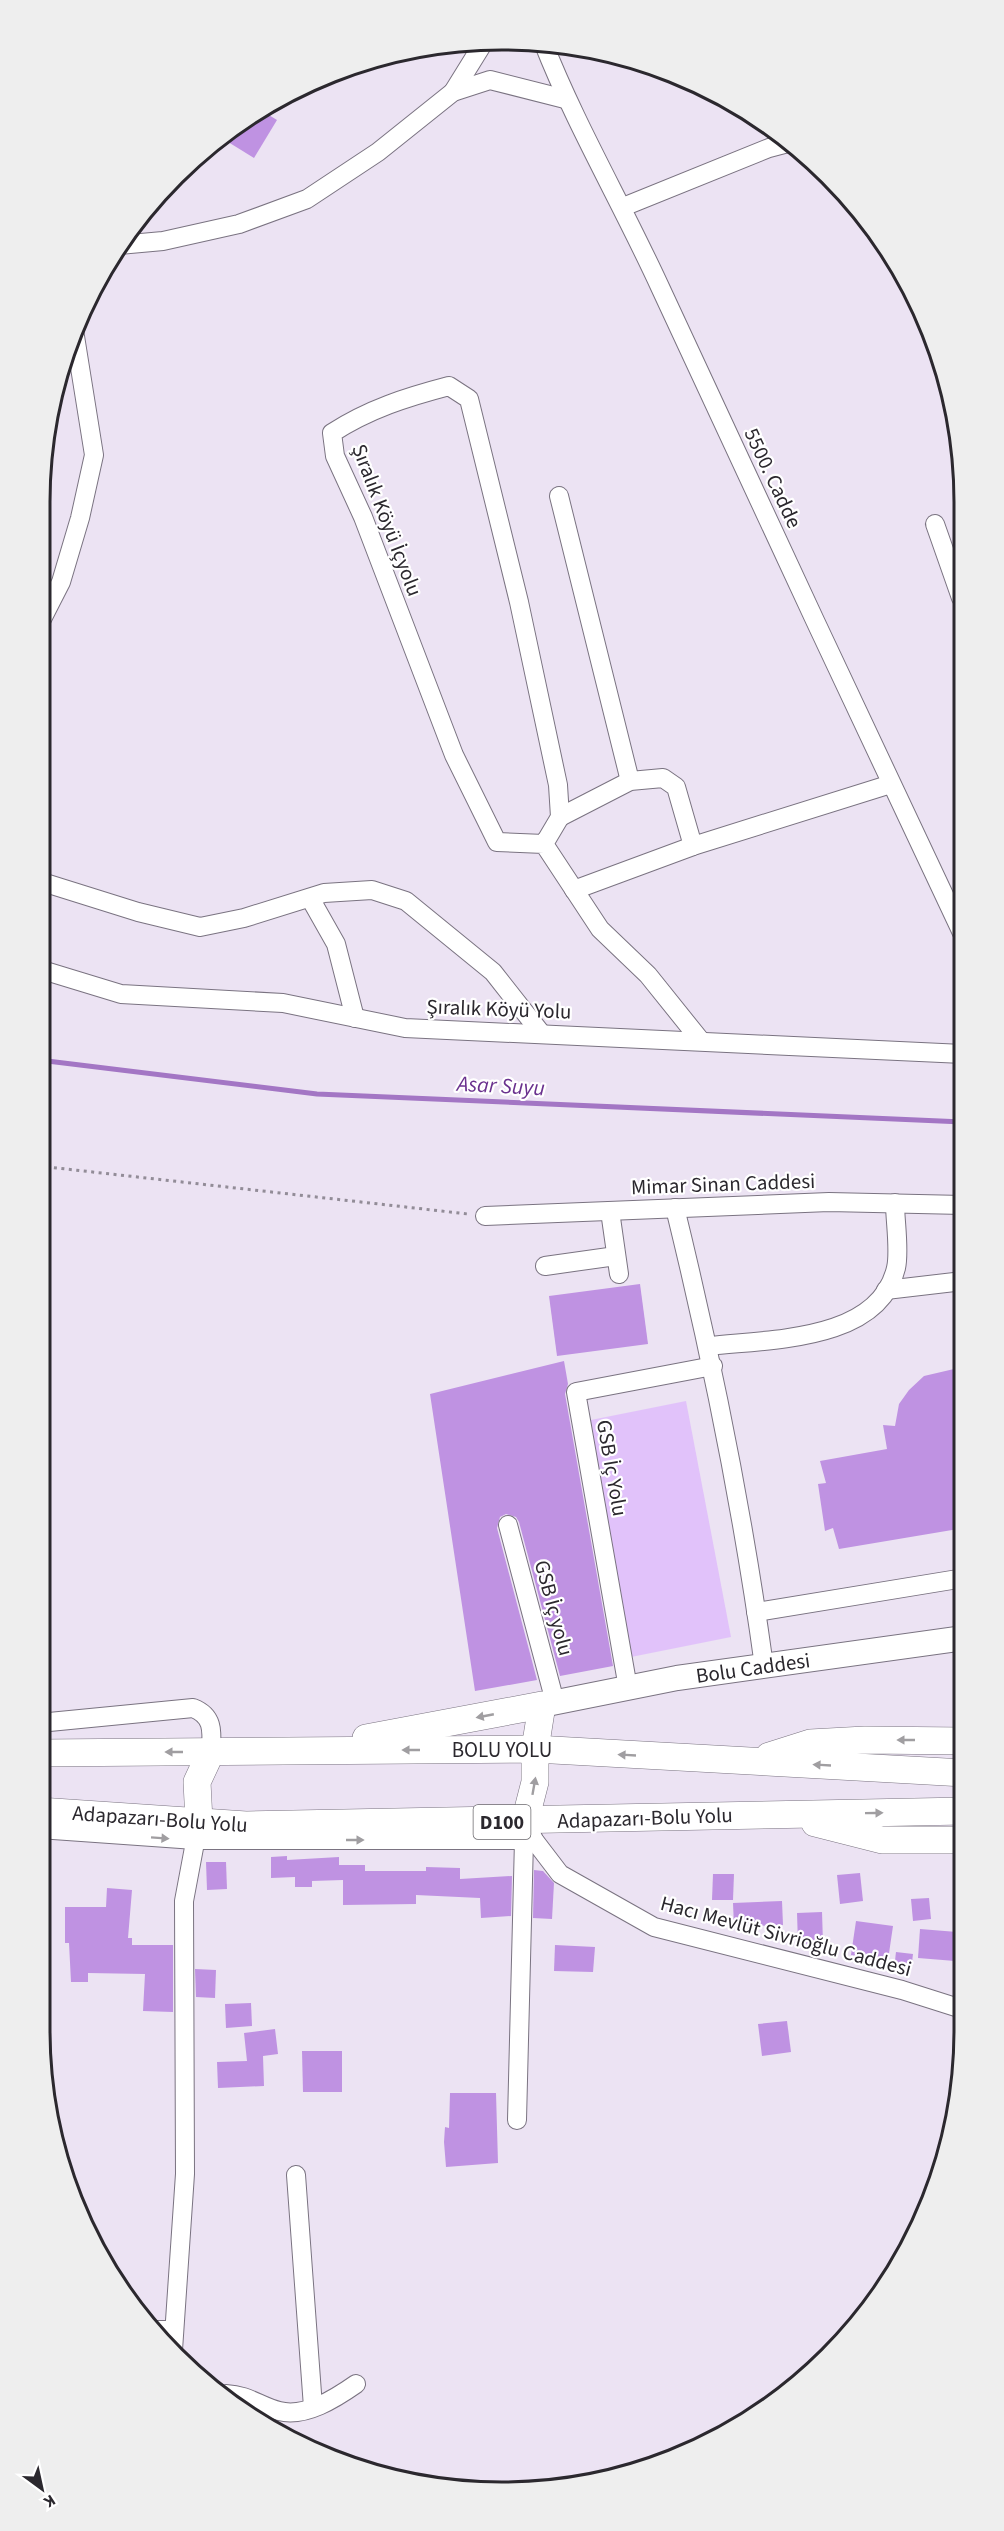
<svg xmlns="http://www.w3.org/2000/svg" width="1004" height="2531" viewBox="0 0 1004 2531" font-family="'Source Sans 3',sans-serif">
	<style>
		.green { fill: #e1c2fa }
		.lines { fill: none; stroke-linecap: round; stroke-linejoin: round }
		.stream { stroke: #a376c4; stroke-width: 5 }
		.building { fill: #bf92e2 }
		.minor-casing { stroke: #7a7381; stroke-width: 20 }
		.major-casing { stroke: #7a7381; stroke-width: 26 }
		.highway-casing { stroke: #7a7381; stroke-width: 28 }
		.path { stroke: #928c97; stroke-width: 3; stroke-dasharray: 3 4.5; stroke-linecap: butt }
		.minor { stroke: #fff; stroke-width: 18 }
		.major { stroke: #fff; stroke-width: 24 }
		.highway { stroke: #fff; stroke-width: 27 }
		.oneway { fill: #a09ea1 }
		.labels { text-anchor: middle; stroke-width: 4.5; stroke-linejoin: round; paint-order: stroke }
		.shield { fill: #fff; stroke: #6b686d; stroke-width: 1.5 }
		.shield-label { font-size: 20px; font-weight: bold; fill: #2b282e }
		.street-label { font-size: 21px; fill: #2b282e; stroke: #fff }
		.water-label { font-size: 22px; font-style: italic; fill: #6a318e; stroke: #fff }
		.rim { fill: none; stroke: #2b282e; stroke-width: 3 }
	</style>
	<rect width="100%" height="100%" fill="#ece3f3"/>
	<path class="green" d="M686,1401L731,1637L631,1657L586,1421Z"/>
	<g class="lines">
		<path class="stream" d="M39,1060L317,1094L963,1122"/>
	</g>
	<g class="building">
		<path d="M259,109L277,120L254,158L220,137Z"/>
		<path d="M640,1284L648,1344L557,1356L549,1296Z"/>
		<path d="M564,1361L568,1384L565,1394L613,1666L560,1676L519,1522L516,1517L506,1514L500,1517L497,1528L537,1680L475,1691L430,1394Z"/>
		<path d="M954,1369L963,1371L964,1528L839,1549L833,1528L825,1531L818,1484L826,1483L820,1461L887,1449L883,1425L895,1426L899,1404L909,1390L924,1376Z"/>
		<path d="M287,1856V1860L339,1857V1865H365V1871H426V1867L460,1868V1879L512,1876L511,1916L481,1918L480,1898L416,1895V1904L343,1905V1880L312,1881V1887H295V1877L271,1878V1857Z"/>
		<path d="M206,1862H226L227,1889L207,1890Z"/>
		<path d="M534,1870L543,1871L554,1883L552,1919L533,1918Z"/>
		<path d="M860,1873L863,1901L840,1904L837,1875Z"/>
		<path d="M713,1874H734L733,1900H712Z"/>
		<path d="M107,1888L132,1890L128,1938H132V1945H173V2012L143,2011L145,1974L88,1973V1982H71L69,1943H65V1907H106Z"/>
		<path d="M929,1898L931,1919L913,1921L911,1899Z"/>
		<path d="M782,1901L783,1925L734,1927L733,1903Z"/>
		<path d="M822,1912L823,1943L798,1944L797,1913Z"/>
		<path d="M856,1921L893,1926L888,1960L851,1955Z"/>
		<path d="M920,1929L957,1932L955,1961L918,1958Z"/>
		<path d="M555,1945L595,1947L593,1972L554,1971Z"/>
		<path d="M896,1952L913,1954L911,1971L894,1969Z"/>
		<path d="M195,1969L216,1970L215,1998L196,1997Z"/>
		<path d="M251,2003L252,2026L226,2028L225,2004Z"/>
		<path d="M787,2021L791,2052L762,2056L758,2024Z"/>
		<path d="M275,2029L278,2054L263,2056L264,2086L218,2088L217,2062L247,2061L244,2033Z"/>
		<path d="M302,2051H342V2092H303Z"/>
		<path d="M450,2093H496L498,2163L446,2167L444,2142L445,2127L449,2128Z"/>
	</g>
	<g class="lines">
		<defs>
			<g id="minor">
				<path d="M543,42C576,126 622,204 660,287C760,503 860,718 962,933"/>
				<path d="M453,92L484,42"/>
				<path d="M623,207L769,148L788,143"/>
				<path d="M119,245L163,241L239,224L307,199L378,152L453,92L490,80L565,99"/>
				<path d="M559,496L630,781"/>
				<path d="M935,524L961,598"/>
				<path d="M39,625L61,582L80,518L94,455L74,330"/>
				<path d="M560,817L630,781L663,778L676,787L693,846"/>
				<path d="M544,844L560,817L558,785L519,602L469,399L449,386C407,397 369,409 332,433L335,456L363,517L454,755L497,842L544,844L600,929L648,975L701,1041"/>
				<path d="M39,881L138,912L200,927L244,918L324,893L372,890L406,901L493,972L541,1033"/>
				<path d="M574,890L693,846L891,784"/>
				<path d="M310,898L336,944L355,1018"/>
				<path d="M39,969L121,994L283,1003L405,1028L963,1054"/>
				<path d="M675,1208C712,1359 743,1512 764,1666"/>
				<path d="M610,1211L619,1274"/>
				<path d="M485,1216L829,1202L963,1205"/>
				<path d="M545,1266L616,1256"/>
				<path d="M886,1290L963,1281"/>
				<path d="M709,1346C769,1339 879,1342 896,1268C900,1251 895,1221 895,1203"/>
				<path d="M508,1525L555,1702"/>
				<path d="M756,1612L964,1578"/>
				<path d="M628,1688L576,1392L713,1366"/>
				<path d="M39,1723L193,1708C214,1716 212,1732 211,1752"/>
				<path d="M39,1829L195,1840H534"/>
				<path d="M529,1829L534,1840L560,1874L654,1927L902,1990L965,2010"/>
				<path d="M517,2120L524,1840"/>
				<path d="M296,2175L313,2407"/>
				<path d="M151,2330H174"/>
				<path d="M173,2350L185,2174L184,1901L199,1821"/>
				<path d="M226,2394C249,2395 259,2406 279,2411C305,2418 336,2398 356,2384"/>
			</g>
			<path id="major" d="M542,1705L677,1678L964,1638"/>
			<g id="highway">
				<path d="M366,1738L542,1705L535,1749V1782L525,1821"/>
				<path d="M39,1753L535,1749L964,1773"/>
				<path d="M769,1756L810,1743L865,1740L964,1741"/>
				<path d="M39,1811L246,1825L964,1811"/>
				<path d="M199,1821L197,1782L211,1752"/>
				<path d="M815,1823L882,1840H965"/>
			</g>
		</defs>
		<use href="#minor" class="minor-casing"/>
		<use href="#major" class="major-casing"/>
		<use href="#highway" class="highway-casing"/>
		<path class="path" d="M39,1166L468,1214"/>
		<use href="#minor" class="minor"/>
		<use href="#major" class="major"/>
		<use href="#highway" class="highway"/>
	</g>
	<defs><path id="oneway-solid" d="M-6-.8H1V-3.2L6.5 0L1 3.2V.8H-6Z" transform="scale(1.5)"/></defs>
	<g class="oneway">
		<use href="#oneway-solid" transform="translate(485 1716) rotate(169)"/>
		<use href="#oneway-solid" transform="translate(906 1740) rotate(-180)"/>
		<use href="#oneway-solid" transform="translate(411 1750) rotate(180)"/>
		<use href="#oneway-solid" transform="translate(174 1752) rotate(180)"/>
		<use href="#oneway-solid" transform="translate(627 1755) rotate(-177)"/>
		<use href="#oneway-solid" transform="translate(822 1765) rotate(-177)"/>
		<use href="#oneway-solid" transform="translate(534 1786) rotate(-80)"/>
		<use href="#oneway-solid" transform="translate(874 1813) rotate(-1)"/>
		<use href="#oneway-solid" transform="translate(160 1838) rotate(4)"/>
		<use href="#oneway-solid" transform="translate(355 1840)"/>
	</g>
	<g class="labels">
		<rect class="shield" x="473.5" y="1805" width="57" height="34" rx="4.5"/>
		<g class="shield-label">
			<text x="502" y="1829">D100</text>
		</g>
		<g class="street-label">
			<text transform="translate(773 478) rotate(65)" y="7">5500. Cadde</text>
			<text transform="translate(387 520) rotate(69)" y="7">Şıralık Köyü İçyolu</text>
			<text transform="translate(499 1009) rotate(2)" y="7">Şıralık Köyü Yolu</text>
			<text transform="translate(723 1184) rotate(-2)" y="7">Mimar Sinan Caddesi</text>
			<text transform="translate(612 1468) rotate(80)" y="7">GSB İç Yolu</text>
			<text transform="translate(554 1608) rotate(75)" y="7">GSB İç yolu</text>
			<text transform="translate(753 1668) rotate(-8)" y="7">Bolu Caddesi</text>
			<text x="502" y="1757">BOLU YOLU</text>
			<text transform="translate(645 1818) rotate(-2)" y="7">Adapazarı-Bolu Yolu</text>
			<text transform="translate(160 1819) rotate(4)" y="7">Adapazarı-Bolu Yolu</text>
			<text transform="translate(786 1936) rotate(15)" y="7">Hacı Mevlüt Sivrioğlu Caddesi</text>
		</g>
		<g class="water-label">
			<text transform="translate(501 1085) rotate(3)" y="8">Asar Suyu</text>
		</g>
	</g>
	<path d="M0 0H1004V2531H0ZM502 50H502A452 452 0 0 1 954 502V2030A452 452 0 0 1 502 2482H502A452 452 0 0 1 50 2030V502A452 452 0 0 1 502 50Z" fill="#eee" fill-rule="evenodd"/>
	<path class="rim" d="M502 50H502A452 452 0 0 1 954 502V2030A452 452 0 0 1 502 2482H502A452 452 0 0 1 50 2030V502A452 452 0 0 1 502 50Z"/>
	<g transform="translate(42 2489) rotate(147)" stroke="#ffffff" stroke-width="4.5" paint-order="stroke">
	<path d="M0-4.5L10 22L0 15L-10 22Z" fill="#2b282e"/>
	<text y="-9" font-size="16" font-weight="bold" text-anchor="middle" fill="#2b282e">K</text>
	</g>
</svg>
